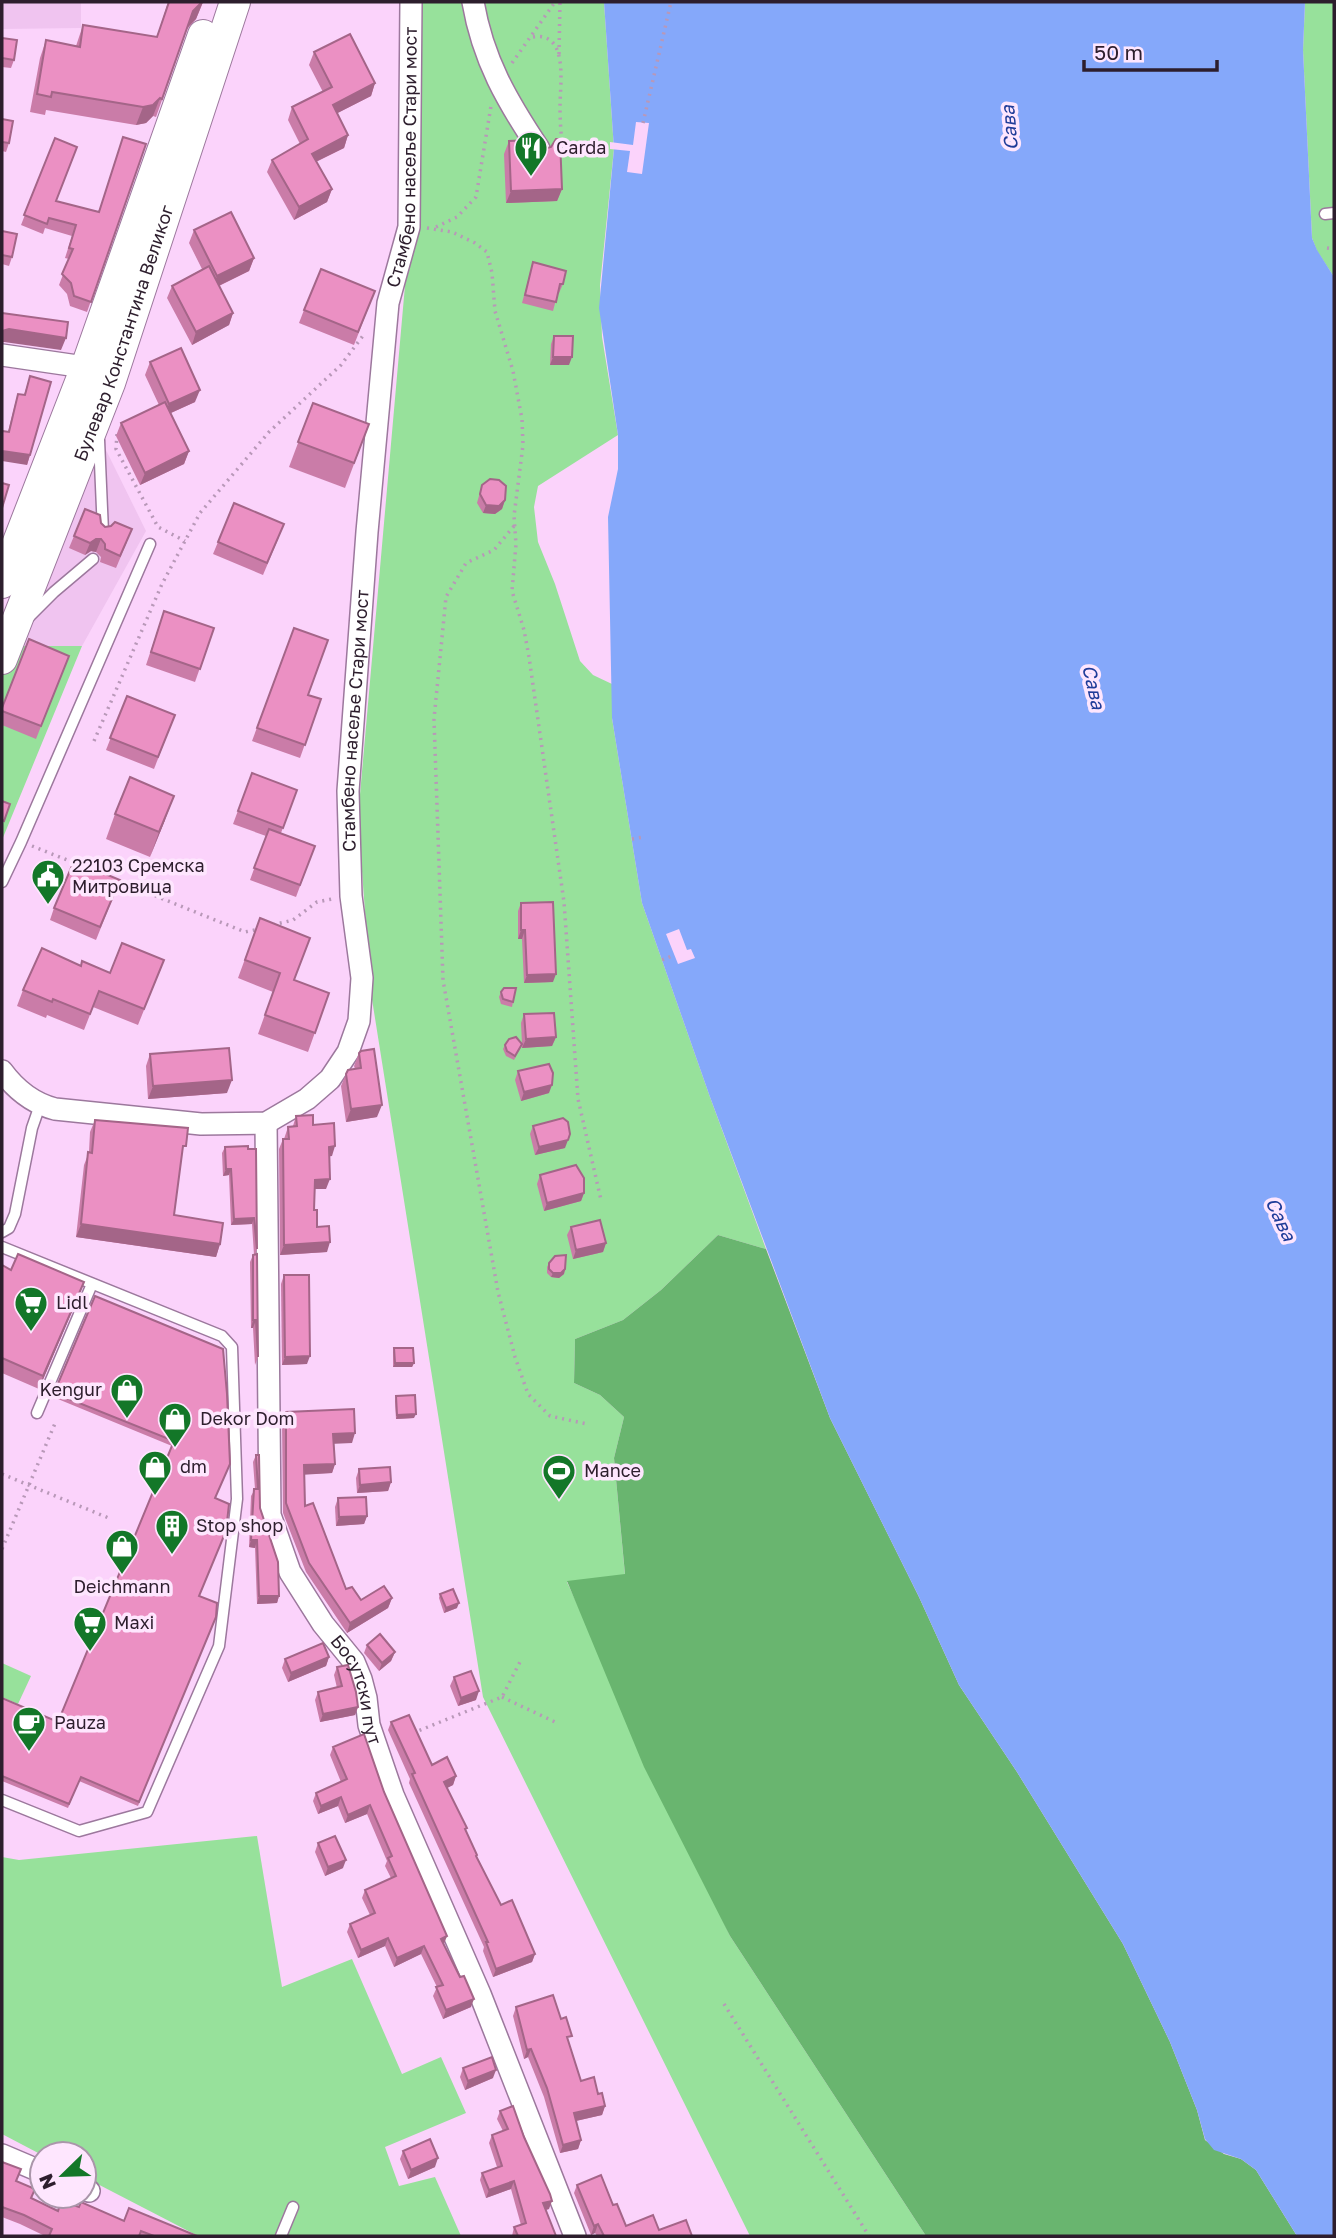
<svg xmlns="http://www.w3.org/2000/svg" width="1336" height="2238" viewBox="0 0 1336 2238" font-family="'Golos Text',sans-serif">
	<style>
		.built { fill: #f0c4f0 }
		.green { fill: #97e19b }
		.forest { fill: #69b56f }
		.water { fill: #85a8fa }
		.pier { fill: #fbd3fb }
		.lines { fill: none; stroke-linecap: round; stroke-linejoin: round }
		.lane-casing { stroke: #9c789d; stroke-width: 13 }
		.street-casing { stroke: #9c789d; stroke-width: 24 }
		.secondary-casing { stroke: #9c789d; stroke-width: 32 }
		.path { stroke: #b898b8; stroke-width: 3.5; stroke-dasharray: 2 5; stroke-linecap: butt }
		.lane { stroke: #fff; stroke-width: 10 }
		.street { stroke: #fff; stroke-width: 21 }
		.secondary { stroke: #fff; stroke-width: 30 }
		.wall { fill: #ca7ca8 }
		.shaded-wall { fill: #a46588 }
		.building { fill: #eb90c3; stroke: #a46588; stroke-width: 2 }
		.labels { text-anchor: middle; stroke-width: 7; stroke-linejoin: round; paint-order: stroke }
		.poi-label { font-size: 18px; fill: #2d1e2d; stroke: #fee6fe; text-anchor: start }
		.street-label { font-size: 18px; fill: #2d1e2d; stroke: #fee6fe }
		.water-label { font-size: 19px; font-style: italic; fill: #1f3c99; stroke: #fee6fe }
	</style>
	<rect width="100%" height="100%" fill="#fbd3fb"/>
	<g class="built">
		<path d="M2,2H81V28L2,29Z"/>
		<path d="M105,427L106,450L146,531L82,646H15Z"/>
	</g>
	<g class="green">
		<path d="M409,2H604L614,149L600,285L602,337L618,435L538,486L534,507L538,542L555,584L580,661L593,675L612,684V718L642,903L710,1097L766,1249L718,1235L661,1290L623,1320L575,1339L574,1383L600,1395L624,1417L614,1458L625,1575L567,1582L730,1936L926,2236H750L483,1697L371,993L358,817L420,116Z"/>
		<path d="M1305,2H1334V277L1317,251L1312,238L1303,50Z"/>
		<path d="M2,639L15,646H82L2,840Z"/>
		<path d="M2,1663L31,1676L18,1704L2,1697Z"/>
		<path d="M257,1836L282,1987L352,1959L402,2074L441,2057L466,2113L385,2147L399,2186L435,2177L461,2236H198L84,2177V2154L42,2155L2,2134V1857L19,1860Z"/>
	</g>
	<path class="forest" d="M718,1235L766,1249L830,1418L919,1597L959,1685L1017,1772L1123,1944L1170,2042L1197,2110L1205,2140L1224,2154L1241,2159L1256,2170L1297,2236H926L730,1936L644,1767L567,1581L625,1574L614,1458L624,1417L600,1395L574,1383L575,1339L623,1320L661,1290Z"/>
	<path class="water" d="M604,2H1305L1303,50L1312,238L1317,250L1334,277V2236H1297L1256,2170L1241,2159L1214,2150L1205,2139L1197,2110L1170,2042L1123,1944L1017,1772L959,1685L919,1597L830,1418L710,1097L642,903L612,718L608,517L618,469V435L599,308L614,149Z"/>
	<g class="pier">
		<path d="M636,122L649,123L642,174L627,172L630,151L610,149V142L633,145Z"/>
		<path d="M679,929L687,950L691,949L695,958L678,964L666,934Z"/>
	</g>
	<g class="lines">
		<defs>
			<g id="lane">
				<path d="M1325,214L1334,213"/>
				<path d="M99,440L103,532"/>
				<path d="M28,618L54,592L93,559"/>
				<path d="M2,882L21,842L150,544"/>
				<path d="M2,1232L9,1228L15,1214L32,1128L40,1105"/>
				<path d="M2,1247L222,1336L232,1347L237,1499L219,1646L147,1812L79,1831L2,1800"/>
				<path d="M37,1413L92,1284"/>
				<path d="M281,2236L293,2207"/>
			</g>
			<g id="street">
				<path d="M473,2C483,60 507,101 539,149"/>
				<path d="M2,355L98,369"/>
				<path id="s1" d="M2,1071C16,1090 32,1103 55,1109L201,1124L266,1123L307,1099L330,1079L348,1052L359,1021L362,978L351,896L348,791L367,532L388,303L409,227L411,2"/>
				<path id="s2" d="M266,1123L270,1515L290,1572L323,1624L354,1662L361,1679L366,1698L369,1725L393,1795L480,1994L575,2236"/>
				<path d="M2,2155L42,2172"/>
				<path d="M84,2189L89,2191"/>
			</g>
			<g id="secondary">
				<path d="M2,583L86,367L203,35"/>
				<path id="s3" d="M2,659L110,383L235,2"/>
			</g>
		</defs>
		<use href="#lane" class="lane-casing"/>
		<use href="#street" class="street-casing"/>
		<use href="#secondary" class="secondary-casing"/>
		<g class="path">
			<path d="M533,37C569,31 560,85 560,106C560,121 561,136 563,150L606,145"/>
			<path d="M559,54L560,2"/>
			<path d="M512,63L555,2"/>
			<path d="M643,123L671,2"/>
			<path d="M436,227L457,217L476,197L491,106"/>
			<path d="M427,228L452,232L475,243L487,252L492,273L495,311L513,371L522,419L523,445L514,516L516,544L512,591L524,630L529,657L564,902L578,1099L601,1200"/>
			<path d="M1327,248L1334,249"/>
			<path d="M117,434L116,449L158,527L185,541"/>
			<path d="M514,526L494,550L466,563L446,597L434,719L443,980L498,1292L515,1357L528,1394L550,1416L587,1424"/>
			<path d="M94,741L162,584L200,513L269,432L341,365L365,333"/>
			<path d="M632,839L644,837"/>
			<path d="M32,846L77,864"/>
			<path d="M116,880L245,932L259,929"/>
			<path d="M273,925L293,920L317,902L332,899"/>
			<path d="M662,960L674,955"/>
			<path d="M2,1474L111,1519"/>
			<path d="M2,1549L56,1421"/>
			<path d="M502,1697L555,1722"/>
			<path d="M413,1733L502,1697L522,1658"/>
			<path d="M724,2004L869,2236"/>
		</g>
		<use href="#lane" class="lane"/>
		<use href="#street" class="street"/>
		<use href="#secondary" class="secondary"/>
	</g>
	<g class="wall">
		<path d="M168,2H203L196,19L187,29L156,117L153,116L146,123L136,125L46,110L45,115L30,112L40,58L46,40L76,46L83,25L157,37Z"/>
		<path d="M2,38L14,60L11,68L2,67Z"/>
		<path d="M314,52L375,83L371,96L337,113L348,135L344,148L316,162L332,189L327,202L294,220L267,172L272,160L300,144L288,120L292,107L323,92L309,65Z"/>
		<path d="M2,119L9,143L6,152L2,151Z"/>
		<path d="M55,138L56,201L98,212L146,144L87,312L70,306L67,294L59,285L69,259L65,258L72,236L45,228L43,234L21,225Z"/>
		<path d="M509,141L562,189L557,201L506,203L504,154Z"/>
		<path d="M194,230L254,258L249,271L219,286L233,313L229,325L192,345L167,298L172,286L202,269L189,243Z"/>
		<path d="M2,231L12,257L9,266L2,264Z"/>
		<path d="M533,262L563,284L559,293L558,292L553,311L522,303Z"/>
		<path d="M375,291L354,345L299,323L304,310Z"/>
		<path d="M554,336L569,365H550L551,344Z"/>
		<path d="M150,362L195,402L171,413L189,451L184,464L140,485L116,436L121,423L159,405L145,375Z"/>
		<path d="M30,376V455L27,465L8,432L15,404L18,394L24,395Z"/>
		<path d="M313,403L369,424L345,488L289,467Z"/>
		<path d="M482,485L505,500L502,509L495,514L483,513L477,503Z"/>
		<path d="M101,523L127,542L116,568L100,562L101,557L96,552L91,551L85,555L69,548L74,536Z"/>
		<path d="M279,537L263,575L213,554L218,542Z"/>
		<path d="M164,611L214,628L195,682L146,665Z"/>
		<path d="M294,628L308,695L321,699L300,758L252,741Z"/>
		<path d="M64,668L36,739L2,725V708Z"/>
		<path d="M127,696L175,715L154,769L106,750Z"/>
		<path d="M252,773L297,790L281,833L315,846L296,897L250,880L266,836L233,824Z"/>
		<path d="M115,814L165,820L150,857L106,839Z"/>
		<path d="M120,880L96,940L50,920L54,908Z"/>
		<path d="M521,903L553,982L524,983L522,939H518V911Z"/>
		<path d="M260,918L294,980L329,993L308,1052L258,1034L273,992L238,978Z"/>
		<path d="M164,960L138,1025L93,1007L84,1030L47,1015L46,1018L17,1006L23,990L81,966L110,973Z"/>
		<path d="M501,992L513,1002L512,1007L501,1004L499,997Z"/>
		<path d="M524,1014L556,1037L552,1046L522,1048V1044L514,1060L506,1056L503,1049L505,1045L522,1044L521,1023Z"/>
		<path d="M359,1053L377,1117L346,1122L341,1086L346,1074L355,1069L354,1066Z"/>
		<path d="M150,1054L227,1093L148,1099L146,1066Z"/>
		<path d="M518,1071L549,1093L521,1101L515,1080Z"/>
		<path d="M296,1116L313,1125L332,1156H329L326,1189H315L314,1210L317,1227L327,1252L280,1255L279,1149L283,1139H284L288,1127L293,1126Z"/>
		<path d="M95,1120L181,1159L174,1215L220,1244L216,1257L76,1237L84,1165L89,1152L90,1132Z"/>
		<path d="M533,1126L565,1148L535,1155L530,1134Z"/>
		<path d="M225,1147L256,1149L257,1249L255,1255L258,1357L255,1365L253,1328H251L250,1262L253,1255H254L252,1224L231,1225L229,1175L223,1176L222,1153Z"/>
		<path d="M540,1175L584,1193L581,1201L544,1211L537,1184Z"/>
		<path d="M571,1227L606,1243L603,1252L573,1259L567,1235Z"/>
		<path d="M549,1263L565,1269L564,1274L559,1278L551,1277L547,1273V1267Z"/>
		<path d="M2,1265L11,1270L84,1282L39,1389L2,1373Z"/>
		<path d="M284,1275L307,1364L282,1365L281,1284Z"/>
		<path d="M95,1296L216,1498L199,1596L217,1603L138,1806L79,1781L68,1808L2,1781V1698L58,1722L172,1446L53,1397Z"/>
		<path d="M394,1348L414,1363L412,1367H393V1352Z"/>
		<path d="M396,1396L414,1418L396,1419L395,1401Z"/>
		<path d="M286,1412L352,1443H334L335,1464L332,1473L304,1474L305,1506L346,1589L361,1600L392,1598L388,1608L347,1633L306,1572L283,1513L282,1421Z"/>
		<path d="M256,1455L260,1508L279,1596L277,1603L257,1604L255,1548L249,1547L251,1496L255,1489L253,1462Z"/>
		<path d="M359,1469L391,1482L388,1491L357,1493L356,1478Z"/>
		<path d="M338,1498L367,1516L364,1524L336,1526L335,1507Z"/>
		<path d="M440,1594L457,1608L444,1613L439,1598Z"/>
		<path d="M367,1645L395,1652L391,1661L379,1671L364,1653Z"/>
		<path d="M329,1657L326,1666L288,1682L282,1668L285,1659Z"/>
		<path d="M337,1667L358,1707L355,1715L320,1722L315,1700L318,1692L337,1688L334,1675Z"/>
		<path d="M454,1677L476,1700L458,1706L450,1686Z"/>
		<path d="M391,1722L432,1765L456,1776L453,1785L447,1788L477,1857L501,1905L535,1954L532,1962L493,1977L483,1951L484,1947L409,1783L410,1779L388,1730Z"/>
		<path d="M333,1747L384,1792L443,1944L471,2007L443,2019L433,1996L437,1987L421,1954L394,1967L385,1946L358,1958L347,1932L350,1924L370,1915L362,1898L365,1890L391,1878L385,1866L387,1861L367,1814L345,1823L338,1806L318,1814L313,1801L316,1793L341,1782L330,1755Z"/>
		<path d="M318,1843L343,1868L325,1876L315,1852Z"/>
		<path d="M516,2007L569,2043L581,2081L598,2094L605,2106L602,2115L576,2121L581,2140L578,2149L560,2153L544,2097L528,2057L524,2059L513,2016Z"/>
		<path d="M463,2068L493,2078L465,2090L460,2077Z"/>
		<path d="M500,2111L549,2209L546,2210L556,2236H512L514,2227L521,2225L511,2189L486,2198L480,2180L482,2173L497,2167L489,2143L492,2135L503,2131L497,2119Z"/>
		<path d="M403,2151L435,2167L408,2179L400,2159Z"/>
		<path d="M2,2163L31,2198L58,2211L79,2207L124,2221L197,2236H45L20,2224L2,2217Z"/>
		<path d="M577,2185L613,2205L626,2226L659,2230L692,2236H597L595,2233L591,2235L574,2193Z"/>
	</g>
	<g class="shaded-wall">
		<path d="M203,2L196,19L186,29L193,11Z"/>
		<path d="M375,83L371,96L328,118L333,105Z"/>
		<path d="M160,98L153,116L146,123L136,125L143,107Z"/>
		<path d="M348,135L344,148L307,166L312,154Z"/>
		<path d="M332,189L327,202L294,220L299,207Z"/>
		<path d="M562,189L557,201L506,203L511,191Z"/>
		<path d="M254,258L249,271L212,289L217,276Z"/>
		<path d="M233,313L229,325L192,345L196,332Z"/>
		<path d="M9,329L66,338L61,350L4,342L2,343V331Z"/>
		<path d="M553,357H572L569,365H550Z"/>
		<path d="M200,390L195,402L164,416L169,404Z"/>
		<path d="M2,451L30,455L27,465L2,461Z"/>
		<path d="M189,451L184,464L140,485L145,473Z"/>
		<path d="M505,500L502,509L495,514L483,513L486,505Z"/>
		<path d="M96,539H101L96,552L91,551L85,555L90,543Z"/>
		<path d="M174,796L165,820L150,857L159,832Z"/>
		<path d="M521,930H525L522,939H518Z"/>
		<path d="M556,974L553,982L524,983L527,975Z"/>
		<path d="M556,1037L552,1046L522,1048L526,1039Z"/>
		<path d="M232,1080L227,1093L148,1099L153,1086Z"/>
		<path d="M552,1085L549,1093L521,1101L524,1092Z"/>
		<path d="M382,1105L377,1117L346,1122L351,1109Z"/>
		<path d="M568,1140L565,1148L535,1155L539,1147Z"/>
		<path d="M335,1146L332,1156L325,1157L329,1147Z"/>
		<path d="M226,1169H231L229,1175L223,1176Z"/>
		<path d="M330,1179L326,1189H311L315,1180Z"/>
		<path d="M584,1193L581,1201L544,1211L547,1203Z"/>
		<path d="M254,1218L252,1224L231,1225L234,1219Z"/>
		<path d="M81,1224L220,1244L216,1257L76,1237Z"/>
		<path d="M330,1242L327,1252L280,1255L284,1245Z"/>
		<path d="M606,1243L603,1252L573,1259L576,1250Z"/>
		<path d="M565,1269L564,1274L559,1278L551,1277L553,1273Z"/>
		<path d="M84,1282L79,1295L39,1389L43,1376Z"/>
		<path d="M253,1320H256L253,1328H251Z"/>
		<path d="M310,1356L307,1364L282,1365L285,1357Z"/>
		<path d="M395,1363H414L412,1367H393Z"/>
		<path d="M416,1414L414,1418L396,1419L397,1415Z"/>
		<path d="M355,1433L352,1443L330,1444L333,1434Z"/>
		<path d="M335,1464L332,1473L300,1475L304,1465Z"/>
		<path d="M391,1482L388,1491L357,1493L360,1485Z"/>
		<path d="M367,1516L364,1524L336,1526L339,1517Z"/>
		<path d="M251,1540H257L255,1548L249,1547Z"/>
		<path d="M259,1596H279L277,1603L257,1604Z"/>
		<path d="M392,1598L388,1608L347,1633L350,1623Z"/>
		<path d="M459,1603L457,1608L444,1613L446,1608Z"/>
		<path d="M395,1652L391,1661L379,1671L382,1663Z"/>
		<path d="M329,1657L326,1666L288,1682L291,1673Z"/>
		<path d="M479,1691L476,1700L458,1706L461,1698Z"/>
		<path d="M358,1707L355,1715L320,1722L323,1714Z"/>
		<path d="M456,1776L453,1785L441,1791L444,1782Z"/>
		<path d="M341,1797L338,1806L318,1814L321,1806Z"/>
		<path d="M370,1805L367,1814L345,1823L348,1815Z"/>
		<path d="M346,1860L343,1868L325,1876L328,1867Z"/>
		<path d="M447,1936L444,1944L441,1939Z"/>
		<path d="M388,1938L385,1946L358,1958L361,1950Z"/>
		<path d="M424,1946L421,1954L394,1967L397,1958Z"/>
		<path d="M535,1954L532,1962L493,1977L496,1969Z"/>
		<path d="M474,1999L471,2007L443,2019L446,2010Z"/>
		<path d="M531,2049L528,2057L524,2059L527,2050Z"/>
		<path d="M496,2070L493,2078L465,2090L468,2081Z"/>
		<path d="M605,2106L602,2115L571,2122L574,2113Z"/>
		<path d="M581,2140L578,2149L560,2153L563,2145Z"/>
		<path d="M438,2158L435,2167L408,2179L411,2170Z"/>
		<path d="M514,2181L511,2189L486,2198L489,2190Z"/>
		<path d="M552,2201L549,2209L540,2211L543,2203Z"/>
		<path d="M598,2224L595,2233L591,2235L594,2226Z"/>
	</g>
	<g class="building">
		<path d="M169,2H202L193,11L162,99L160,98L153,105L143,107L52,92L51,97L37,94L46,40L80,47L83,25L157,37Z"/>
		<path d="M350,34L375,83L333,105L348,135L312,154L332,189L299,207L272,160L308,139L292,107L332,87L314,52Z"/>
		<path d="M2,38L17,40L14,60L2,58Z"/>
		<path d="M2,119L13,121L9,143L2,142Z"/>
		<path d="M123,137L146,144L91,302L74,296L71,283L62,274L73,249L69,248L76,225L49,218L47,224L24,215L55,138L77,147L56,201L99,212Z"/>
		<path d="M556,139H560L562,189L511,191L509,141L531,140L537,148L544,149L551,147Z"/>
		<path d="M231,212L254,258L217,276L194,230Z"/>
		<path d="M2,231L17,234L12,257L2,255Z"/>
		<path d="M533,262L566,271L563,284H560L556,302L525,295Z"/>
		<path d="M209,266L233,313L196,332L172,286Z"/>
		<path d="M321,269L375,291L358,332L304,310Z"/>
		<path d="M2,313L68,322L66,338L9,329L2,331Z"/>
		<path d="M554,336H573L572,357H553Z"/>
		<path d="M181,348L200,390L169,404L150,362Z"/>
		<path d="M30,376L51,382L30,455L2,451V431L9,432L18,394L25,395Z"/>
		<path d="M165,402L189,451L145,473L121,423Z"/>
		<path d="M313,403L369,424L354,463L298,442Z"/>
		<path d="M490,479L499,480L506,486L505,500L499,506L486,505L480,494L482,485Z"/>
		<path d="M2,483L9,485L2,508Z"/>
		<path d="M234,503L284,524L267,563L218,542Z"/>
		<path d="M85,509L100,515L101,523L105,527L111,526L115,522L132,529L120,556L105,549V544L101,539H96L90,543L74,536Z"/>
		<path d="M164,611L214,628L200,669L151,652Z"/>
		<path d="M294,628L328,640L308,695L321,699L305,745L257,728Z"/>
		<path d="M29,639L69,656L41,726L2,711V708Z"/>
		<path d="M127,696L175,715L158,757L110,738Z"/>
		<path d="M252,773L297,790L283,828L238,811Z"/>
		<path d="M130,777L174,796L159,832L115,814Z"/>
		<path d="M2,801L10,804L4,821L2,820Z"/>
		<path d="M269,829L315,846L300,885L254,868Z"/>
		<path d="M74,861L120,880L100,927L54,908Z"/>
		<path d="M553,902L556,974L527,975L525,930H521V903Z"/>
		<path d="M260,918L310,938L294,980L329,993L315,1033L265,1015L280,973L245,960Z"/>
		<path d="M122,943L164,960L144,1009L99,991L90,1014L53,999L52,1002L23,990L42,948L81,966L82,961L110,973Z"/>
		<path d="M504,988H516L513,1002L503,999L501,992Z"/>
		<path d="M554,1013L556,1037L526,1039L524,1014Z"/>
		<path d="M516,1037L522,1044L515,1056L507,1051L505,1045L509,1039Z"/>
		<path d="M229,1048L232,1080L153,1086L150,1054Z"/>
		<path d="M374,1049L382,1105L351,1109L346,1074L348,1070L361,1068L359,1053L361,1051Z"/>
		<path d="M549,1064L553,1073L552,1085L524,1092L518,1071Z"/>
		<path d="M313,1115V1125L334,1123L335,1146L329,1147L330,1179L315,1180L314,1210H317V1227L329,1226L330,1242L284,1245L283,1139H289L288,1127L297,1126L296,1116Z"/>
		<path d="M563,1118L568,1122L570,1134L568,1140L539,1147L533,1126Z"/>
		<path d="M95,1120L188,1128L186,1146H183L174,1215L223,1223L220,1244L81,1224L88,1152L92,1153Z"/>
		<path d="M248,1146V1149H256L257,1249L254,1218L234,1219L231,1169H226L225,1147Z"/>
		<path d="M576,1165L584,1178V1193L547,1203L540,1175Z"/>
		<path d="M600,1220L606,1243L576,1250L571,1227Z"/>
		<path d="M18,1254L84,1282L43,1376L2,1358V1265L11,1270Z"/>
		<path d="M257,1254L258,1357L256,1320H253V1255Z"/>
		<path d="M566,1255L565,1269L561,1273H553L549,1269V1263L555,1256Z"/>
		<path d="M284,1275H309L310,1356L285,1357Z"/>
		<path d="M95,1296L223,1349L227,1394L230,1464L215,1498L229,1504L226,1531L199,1596L217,1603L216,1617L139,1802L81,1777L69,1804L2,1776V1698L58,1722L174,1441L54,1393Z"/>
		<path d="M394,1348H413L414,1363H395Z"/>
		<path d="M415,1395L416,1414L397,1415L396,1396Z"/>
		<path d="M354,1409L355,1433L333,1434L335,1464L304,1465L305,1506L313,1503L346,1589L352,1587L361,1600L384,1586L392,1598L350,1623L309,1563L286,1503V1412Z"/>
		<path d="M256,1455H259L260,1508L278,1562L279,1596H259L257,1540H251L254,1489H258Z"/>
		<path d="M390,1467L391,1482L360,1485L359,1469Z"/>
		<path d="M366,1497L367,1516L339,1517L338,1498Z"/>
		<path d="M453,1589L459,1603L446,1608L440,1594Z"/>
		<path d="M380,1634L395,1652L382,1663L367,1645Z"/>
		<path d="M323,1643L329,1657L291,1673L285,1659Z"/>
		<path d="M348,1665L356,1692L358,1707L323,1714L318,1692L342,1686L337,1667Z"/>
		<path d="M471,1671L479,1691L461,1698L454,1677Z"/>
		<path d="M409,1715L432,1765L447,1757L456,1776L444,1782L467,1828L465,1829L477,1855L476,1856L501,1905L512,1900L535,1954L496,1969L486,1942H488L412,1774L415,1773L391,1722Z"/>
		<path d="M364,1734L384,1792L447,1936L441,1939L460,1977L464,1976L474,1999L446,2010L436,1987L443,1985L424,1946L397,1958L388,1938L361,1950L350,1924L375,1913L365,1890L396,1876L388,1858L392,1856L370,1805L348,1815L341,1797L321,1806L316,1793L347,1779L333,1747Z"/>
		<path d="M335,1836L346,1860L328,1867L318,1843Z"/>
		<path d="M553,1995L561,2019L566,2017L572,2036L567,2037L581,2081L594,2077L598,2094L602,2093L605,2106L574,2113L581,2140L563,2145L547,2088L531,2049L527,2050L516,2007Z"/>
		<path d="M492,2057L496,2070L468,2081L463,2068Z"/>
		<path d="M513,2106L524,2137L550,2194L552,2201L543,2203L556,2236H518L514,2227L526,2223L514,2181L489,2190L482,2173L502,2166L492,2135L508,2129L500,2111Z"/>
		<path d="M430,2139L438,2158L411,2170L403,2151Z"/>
		<path d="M2,2162L21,2169L16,2181L35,2189L31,2198L58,2211L61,2201L79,2207L81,2202L124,2221L129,2208L197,2236H154L141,2231L139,2236H49L52,2229L24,2215L2,2207Z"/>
		<path d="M601,2175L613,2205L617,2204L626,2226L653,2215L659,2230L686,2220L692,2236H604L598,2224L594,2226L577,2185Z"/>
	</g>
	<defs>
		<symbol id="restaurant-pin" viewBox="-11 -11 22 30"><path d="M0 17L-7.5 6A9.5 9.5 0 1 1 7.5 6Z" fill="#137728" stroke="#fee6fe"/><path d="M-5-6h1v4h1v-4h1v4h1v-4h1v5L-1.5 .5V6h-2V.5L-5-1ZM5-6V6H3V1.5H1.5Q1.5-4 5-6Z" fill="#fff"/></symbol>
		<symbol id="civic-pin" viewBox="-11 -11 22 30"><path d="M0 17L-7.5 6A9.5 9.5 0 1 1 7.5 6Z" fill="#137728" stroke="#fee6fe"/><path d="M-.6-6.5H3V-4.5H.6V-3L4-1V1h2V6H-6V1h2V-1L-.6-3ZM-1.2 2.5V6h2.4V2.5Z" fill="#fff"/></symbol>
		<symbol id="supermarket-pin" viewBox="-11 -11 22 30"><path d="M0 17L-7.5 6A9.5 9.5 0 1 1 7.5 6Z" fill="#137728" stroke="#fee6fe"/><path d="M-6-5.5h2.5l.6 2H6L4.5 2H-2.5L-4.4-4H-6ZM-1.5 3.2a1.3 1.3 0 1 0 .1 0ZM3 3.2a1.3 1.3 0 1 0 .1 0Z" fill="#fff"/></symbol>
		<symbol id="shop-pin" viewBox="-11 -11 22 30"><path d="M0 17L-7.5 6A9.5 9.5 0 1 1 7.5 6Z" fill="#137728" stroke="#fee6fe"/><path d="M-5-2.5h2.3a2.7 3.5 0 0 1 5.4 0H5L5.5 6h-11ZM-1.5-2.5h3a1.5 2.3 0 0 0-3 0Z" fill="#fff"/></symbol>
		<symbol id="stadium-pin" viewBox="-11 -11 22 30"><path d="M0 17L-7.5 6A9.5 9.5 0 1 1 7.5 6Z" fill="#137728" stroke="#fee6fe"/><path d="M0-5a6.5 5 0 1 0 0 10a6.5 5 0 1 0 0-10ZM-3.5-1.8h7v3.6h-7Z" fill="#fff"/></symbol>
		<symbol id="building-pin" viewBox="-11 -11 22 30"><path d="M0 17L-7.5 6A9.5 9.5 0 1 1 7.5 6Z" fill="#137728" stroke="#fee6fe"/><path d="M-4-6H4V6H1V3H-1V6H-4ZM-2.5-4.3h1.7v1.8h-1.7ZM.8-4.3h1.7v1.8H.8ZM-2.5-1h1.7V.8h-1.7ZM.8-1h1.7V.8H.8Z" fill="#fff"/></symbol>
		<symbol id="cafe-pin" viewBox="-11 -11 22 30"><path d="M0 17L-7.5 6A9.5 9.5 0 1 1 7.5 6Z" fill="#137728" stroke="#fee6fe"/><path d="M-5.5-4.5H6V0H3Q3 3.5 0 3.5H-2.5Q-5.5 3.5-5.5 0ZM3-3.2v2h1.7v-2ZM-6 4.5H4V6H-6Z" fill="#fff"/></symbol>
	</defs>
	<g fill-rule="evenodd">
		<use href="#restaurant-pin" x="512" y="129" width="38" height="52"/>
		<use href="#civic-pin" x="29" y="857" width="38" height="52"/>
		<use href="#supermarket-pin" x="12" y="1284" width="38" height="52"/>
		<use href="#shop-pin" x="108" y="1371" width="38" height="52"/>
		<use href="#shop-pin" x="156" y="1400" width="38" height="52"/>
		<use href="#shop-pin" x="136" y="1448" width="38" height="52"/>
		<use href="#stadium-pin" x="540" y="1452" width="38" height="52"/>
		<use href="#building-pin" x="153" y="1507" width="38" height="52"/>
		<use href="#shop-pin" x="103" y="1527" width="38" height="52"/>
		<use href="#supermarket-pin" x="71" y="1604" width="38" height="52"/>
		<use href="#cafe-pin" x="10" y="1704" width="38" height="52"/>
	</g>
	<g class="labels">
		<g class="poi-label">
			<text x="556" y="154">Carda</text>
			<text x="72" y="872">22103 Сремска<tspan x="72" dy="21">Митровица</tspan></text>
			<text x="56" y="1309">Lidl</text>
			<text x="102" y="1396" text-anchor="end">Kengur</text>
			<text x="200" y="1425">Dekor Dom</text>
			<text x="180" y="1473">dm</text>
			<text x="584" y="1477">Mance</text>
			<text x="196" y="1532">Stop shop</text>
			<text x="122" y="1593" text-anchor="middle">Deichmann</text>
			<text x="114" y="1629">Maxi</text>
			<text x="54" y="1729">Pauza</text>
		</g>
		<g class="street-label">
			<text dy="6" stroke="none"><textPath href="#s1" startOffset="1290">Стамбено насеље Стари мост</textPath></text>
			<text dy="6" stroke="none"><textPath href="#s3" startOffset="348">Булевар Константина Великог</textPath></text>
			<text dy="6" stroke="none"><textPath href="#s1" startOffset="723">Стамбено насеље Стари мост</textPath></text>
			<text dy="6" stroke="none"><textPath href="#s2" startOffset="590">Босутски пут</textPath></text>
		</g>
		<g class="water-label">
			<text transform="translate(1009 128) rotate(-95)" y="7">Сава</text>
			<text transform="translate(1094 687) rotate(77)" y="7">Сава</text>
			<text transform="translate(1281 1219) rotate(65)" y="7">Сава</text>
		</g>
	</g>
	<rect width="1336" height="2238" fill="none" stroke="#2d1e2d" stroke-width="7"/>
	<g transform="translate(63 2175) rotate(247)"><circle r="33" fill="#fee6fe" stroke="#aa96aa" stroke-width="2"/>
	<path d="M0-5L12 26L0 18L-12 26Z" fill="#137728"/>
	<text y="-10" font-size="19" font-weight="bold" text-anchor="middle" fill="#2d1e2d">N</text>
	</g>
	<path d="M1084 60v10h133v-10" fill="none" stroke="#2d1e2d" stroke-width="3.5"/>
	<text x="1094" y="60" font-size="21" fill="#2d1e2d" stroke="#fee6fe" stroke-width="5" paint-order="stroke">50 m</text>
</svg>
